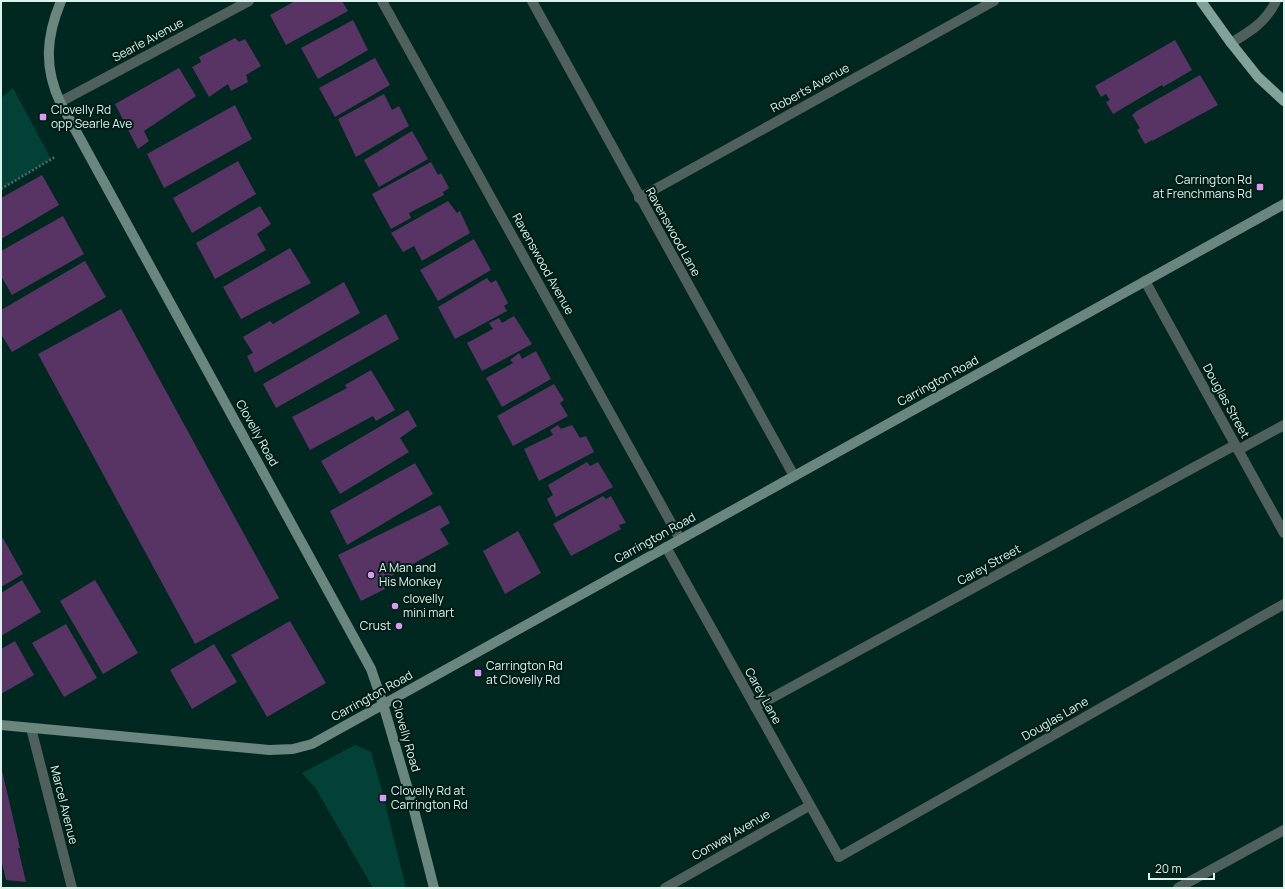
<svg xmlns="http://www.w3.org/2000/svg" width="1285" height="889" viewBox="0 0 1285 889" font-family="Manrope,sans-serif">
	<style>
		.green { fill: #034137 }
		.building { fill: #583465 }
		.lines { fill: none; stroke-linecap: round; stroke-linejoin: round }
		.path { stroke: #4b6c66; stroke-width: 2.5; stroke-dasharray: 2 2; stroke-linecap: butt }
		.lane { stroke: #50605c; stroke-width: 10 }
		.street { stroke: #50605c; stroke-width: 10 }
		.secondary { stroke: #6b857f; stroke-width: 10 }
		.primary { stroke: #80a299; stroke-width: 10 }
		.poi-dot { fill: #dc99f4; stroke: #001c16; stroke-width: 1.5 }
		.labels { text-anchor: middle; stroke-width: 4; stroke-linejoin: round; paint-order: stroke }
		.street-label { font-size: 12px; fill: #ddf2ec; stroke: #001c16 }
		.poi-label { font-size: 12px; fill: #ddf2ec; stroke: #001c16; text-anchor: start }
	</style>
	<rect width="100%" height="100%" fill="#002720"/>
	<g class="green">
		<path d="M13,88L51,159L1,189V98Z"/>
		<path d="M355,745L371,752L381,787L406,888H373L316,789L302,773Z"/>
	</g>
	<g class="building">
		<path d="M295,1H342L348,11L286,45L270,15Z"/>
		<path d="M353,20L368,50L318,79L301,48Z"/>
		<path d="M235,38L239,42L245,39L261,66L246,75L248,82L231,91L228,84L209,97L192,67L201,62L199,57Z"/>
		<path d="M1175,40L1192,70L1163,87L1162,85L1113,114L1106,102L1110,100L1106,94L1101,97L1095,86Z"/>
		<path d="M375,58L390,85L335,117L319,88Z"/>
		<path d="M179,68L196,96L144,131L149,141L138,149L115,104Z"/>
		<path d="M1200,75L1218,105L1152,141V140L1145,144L1137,130L1140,128L1132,115L1135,113V112Z"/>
		<path d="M384,94L392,110L399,106L409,126L356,157L338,119Z"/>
		<path d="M235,105L252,139L164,188L147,154Z"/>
		<path d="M412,131L428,159L379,187L364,160Z"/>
		<path d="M238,161L256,194L192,233L173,198Z"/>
		<path d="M431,162L438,175L441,173L449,188L443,192L444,195L409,213L411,218L391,229L372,194Z"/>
		<path d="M42,175L59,205L1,239V198Z"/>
		<path d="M448,201L457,213L460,211L470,233L422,261L414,246L403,252L391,233Z"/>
		<path d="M260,206L271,224L257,234L266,250L215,279L196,243Z"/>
		<path d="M63,216L84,254L12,295L1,276V251Z"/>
		<path d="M474,239L491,270L438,301L420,270Z"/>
		<path d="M290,248L311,283L241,319L223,287Z"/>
		<path d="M85,261L106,297L12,352L1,334V310Z"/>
		<path d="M487,278L491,283L496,280L508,303L504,306L507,311L455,339L438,307Z"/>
		<path d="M344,282L360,313L255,373L247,356L253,353L243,337L270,321L273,324Z"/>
		<path d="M121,309L279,598L195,644L38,354Z"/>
		<path d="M386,314L399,339L276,408L263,384Z"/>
		<path d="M514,316L532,344L482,371L467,343L493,329L489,323L499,318L502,323Z"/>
		<path d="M536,351L551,379L502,407L486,378L513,363L510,360L519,353L522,359Z"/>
		<path d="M371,370L395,410L376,421L373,416L310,450L292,417L347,388L345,385Z"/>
		<path d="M554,384L564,400L560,403L568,416L513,446L497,416Z"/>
		<path d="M408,410L417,426L400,438L409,452L340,494L321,461Z"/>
		<path d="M558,425L561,429L572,425L580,438L586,436L594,452L539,481L524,449L553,435L550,430Z"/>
		<path d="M587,462L590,466L598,462L613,487L556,517L547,499L553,495L548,485Z"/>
		<path d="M415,463L433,494L347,545L330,511Z"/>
		<path d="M603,496L606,499L611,496L626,523L619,525L621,529L571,556L553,524Z"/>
		<path d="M440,505L450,523L440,529L449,544L382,581L385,589L361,601L338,555Z"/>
		<path d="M518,531L541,573L505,594L483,551Z"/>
		<path d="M3,538L23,574L1,587V540Z"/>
		<path d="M22,580L41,612L1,636V593Z"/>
		<path d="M95,580L138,653L103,674L60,601Z"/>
		<path d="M290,621L326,683L267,717L231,655Z"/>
		<path d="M66,624L97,678L64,697L32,643Z"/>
		<path d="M15,641L34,675L1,694V649Z"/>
		<path d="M214,644L237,682L192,709L170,670Z"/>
		<path d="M1,766L20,848H18L26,882L6,880L1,859Z"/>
	</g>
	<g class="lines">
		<path class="path" d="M1,189L55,157"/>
		<g class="lane">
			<path d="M532,1L794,476"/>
			<path d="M1238,450L1284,425"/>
			<path d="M839,857L1284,604"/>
		</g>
		<g class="street">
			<path d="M382,1L680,539"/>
			<path d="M1231,43C1251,31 1266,22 1276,1"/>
			<path d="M60,102L249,1"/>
			<path d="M639,198L994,1"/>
			<path d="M1145,281L1284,533"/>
			<path d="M666,547L839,857"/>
			<path d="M755,707L1235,445"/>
			<path d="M31,728L72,888"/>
			<path d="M665,888L809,806"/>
			<path d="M1178,888L1284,830"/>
		</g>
		<g class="secondary">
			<path d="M61,1C46,37 44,67 60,102L371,669L383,704L414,810L434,888"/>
			<path d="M1,725L269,750L293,749L312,744L1284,204"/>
		</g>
		<path class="primary" d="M1201,1L1231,43L1258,77L1284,101"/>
	</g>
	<g class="poi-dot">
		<rect x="39" y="113" width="8" height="8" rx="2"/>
		<rect x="1256" y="183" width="8" height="8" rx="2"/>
		<circle cx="371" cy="575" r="4"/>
		<circle cx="395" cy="606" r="4"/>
		<circle cx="399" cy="626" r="4"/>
		<rect x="474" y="669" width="8" height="8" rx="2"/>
		<rect x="379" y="794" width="8" height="8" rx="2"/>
	</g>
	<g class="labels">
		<g class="street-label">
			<text transform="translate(148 40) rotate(-28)" y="4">Searle Avenue</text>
			<text transform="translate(810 88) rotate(-29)" y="4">Roberts Avenue</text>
			<text transform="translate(673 232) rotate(61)" y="4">Ravenswood Lane</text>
			<text transform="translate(543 264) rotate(61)" y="4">Ravenswood Avenue</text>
			<text transform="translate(938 381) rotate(-29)" y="4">Carrington Road</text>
			<text transform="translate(1226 401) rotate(61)" y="4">Douglas Street</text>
			<text transform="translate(257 433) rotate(61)" y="4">Clovelly Road</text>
			<text transform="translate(655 538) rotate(-29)" y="4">Carrington Road</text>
			<text transform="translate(989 565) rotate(-29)" y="4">Carey Street</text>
			<text transform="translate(372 696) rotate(-29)" y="4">Carrington Road</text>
			<text transform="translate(763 696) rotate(61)" y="4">Carey Lane</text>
			<text transform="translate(1055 719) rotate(-30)" y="4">Douglas Lane</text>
			<text transform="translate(406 736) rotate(74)" y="4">Clovelly Road</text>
			<text transform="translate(64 805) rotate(76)" y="4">Marcel Avenue</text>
			<text transform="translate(731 835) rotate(-30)" y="4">Conway Avenue</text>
		</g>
		<g class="poi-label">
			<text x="51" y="114">Clovelly Rd<tspan x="51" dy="14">opp Searle Ave</tspan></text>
			<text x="1252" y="184" text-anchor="end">Carrington Rd<tspan x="1252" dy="14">at Frenchmans Rd</tspan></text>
			<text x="379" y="572">A Man and<tspan x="379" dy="14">His Monkey</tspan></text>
			<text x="403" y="603">clovelly<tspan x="403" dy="14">mini mart</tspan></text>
			<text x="391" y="630" text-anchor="end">Crust</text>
			<text x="486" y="670">Carrington Rd<tspan x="486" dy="14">at Clovelly Rd</tspan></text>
			<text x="391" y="795">Clovelly Rd at<tspan x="391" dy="14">Carrington Rd</tspan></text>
		</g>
	</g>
	<rect width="1285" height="889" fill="none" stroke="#ddf2ec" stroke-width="4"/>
	<path d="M1149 873v6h65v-6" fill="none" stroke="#ddf2ec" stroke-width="2"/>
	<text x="1155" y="873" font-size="12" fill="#ddf2ec" stroke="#001c16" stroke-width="3" paint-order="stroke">20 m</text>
</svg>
